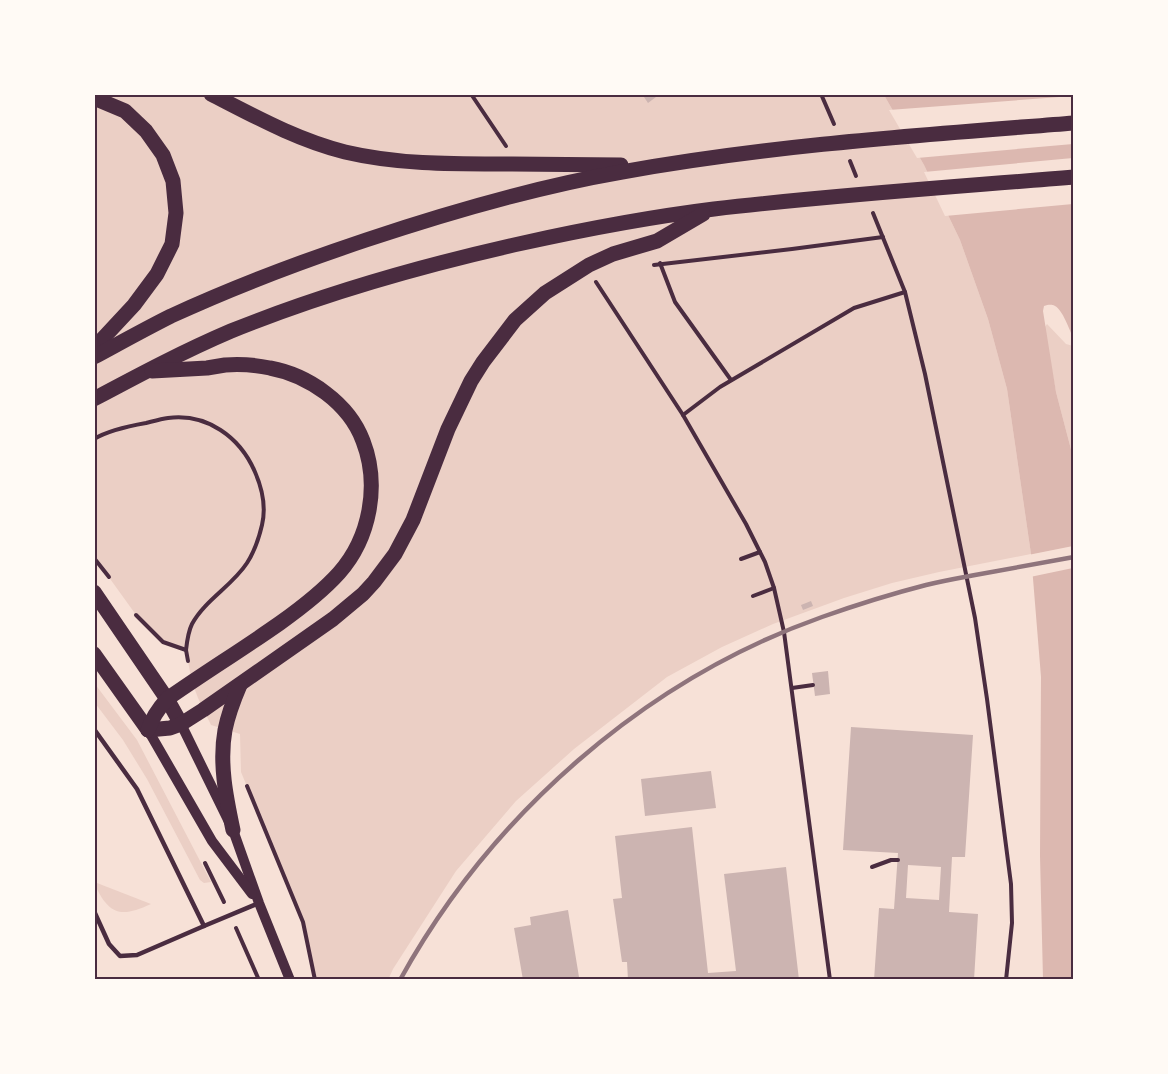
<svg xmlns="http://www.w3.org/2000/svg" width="1168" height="1074" viewBox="0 0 1168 1074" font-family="Lora,serif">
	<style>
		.green { fill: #ebcfc5 }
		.water { fill: #dcb8b0 }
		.pier { fill: #f7e1d7 }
		.building { fill: #ccb4b1; fill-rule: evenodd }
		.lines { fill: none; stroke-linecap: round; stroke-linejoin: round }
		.path { stroke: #4a2c40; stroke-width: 4 }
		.service { stroke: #4a2c40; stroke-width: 4.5 }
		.tertiary { stroke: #4a2c40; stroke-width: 10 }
		.primary { stroke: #4a2c40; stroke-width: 15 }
		.rail { stroke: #8f747c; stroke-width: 4.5 }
		.neatline { fill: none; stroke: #4a2c40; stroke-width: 2 }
	</style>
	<rect width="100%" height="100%" fill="#f7e1d7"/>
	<g class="green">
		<path d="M95,94L884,95L924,165L960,240L988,319L1007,389L1031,554L939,572L892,583L844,598L773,624L722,647L667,677L574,749L516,801L456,871L393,969L388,980L315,979L303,922L241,772L240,734L211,725L198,698L192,682L186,651L163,642L139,619L95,558Z"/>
		<path d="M1047,324L1066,344L1073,346V457L1056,392L1045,333V327Z"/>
		<path d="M95,684L137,740L211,882L204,883L200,880L147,779L123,740L95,703Z"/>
		<path d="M97,883L151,904C121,918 109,915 95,885Z"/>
	</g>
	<path class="water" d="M1070,94L1073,102V338C1070,330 1062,309 1055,306C1051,304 1048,305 1044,306L1043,311L1056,392L1073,457V979H1043L1040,856L1041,677L1031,554L1007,389L988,319L960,240L924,165L884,95Z"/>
	<g class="pier">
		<path d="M1073,96V144L917,158L889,110Z"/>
		<path d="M1073,158V204L945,216L924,172Z"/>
		<path d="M1073,546V568L1030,577L1028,555Z"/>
	</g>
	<g class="building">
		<path d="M642,94H660L648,103Z"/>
		<path d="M811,601L813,606L803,610L801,605Z"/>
		<path d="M828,671L830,694L815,696L812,673Z"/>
		<path d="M851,727L973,735L965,857H952L949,912L978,914L974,980H874L879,908L894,909L898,853L843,850ZM908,865L941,867L939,900L906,898Z"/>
		<path d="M711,771L716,808L645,816L641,779Z"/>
		<path d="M692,827L708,973L736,971L724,874L786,867L799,980H628L627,962H622L613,899L622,898L615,836Z"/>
		<path d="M568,910L579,977L566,980H523L514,928L531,925L530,917Z"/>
	</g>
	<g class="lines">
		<g class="path">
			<path d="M471,94L506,146"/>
			<path d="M821,94L834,124"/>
			<path d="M850,161L856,176"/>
			<path d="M873,213L905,292L925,374L975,618L987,699L1011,884L1012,923L1006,980"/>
			<path d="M660,263L675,302L731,380"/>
			<path d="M654,265L792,249L883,237"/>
			<path d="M596,282L683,415L746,524L765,562L774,588L784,632L830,980"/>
			<path d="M683,415L720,387L854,308L905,292"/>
			<path d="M94,439C109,430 129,426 146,423C154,421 161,419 168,418C207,413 240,437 255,472C262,488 266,508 262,525C259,538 254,552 247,563C232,586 205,600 192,624C188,632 187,641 186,650"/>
			<path d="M94,558L109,577"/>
			<path d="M741,559L760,552"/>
			<path d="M753,596L774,588"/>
			<path d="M136,615L163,642L186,650L188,661"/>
			<path d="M792,688L813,685"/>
			<path d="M247,786L303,922L315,980"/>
			<path d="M205,863L224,902"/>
			<path d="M872,867L891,860H898"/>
			<path d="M236,928L259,980"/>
		</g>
		<g class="service">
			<path d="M94,729L137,789L204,926"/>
			<path d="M94,911L109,944L120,956L137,955L204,926L259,903"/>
		</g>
		<g class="tertiary">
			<path d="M181,724L233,830L259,903L290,980"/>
			<path d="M148,730L212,841L252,894"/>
		</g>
		<g class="primary">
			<path d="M211,94C254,116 297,140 345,152C400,165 456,164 512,164C549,164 585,165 621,165"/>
			<path d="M94,98L125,111L146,131L163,155L173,181L176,213L172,244L157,274L134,305L94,348"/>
			<path d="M94,357C120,343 145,329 171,316C234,287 300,262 366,240C450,212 535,187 622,172C771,145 923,135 1074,123"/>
			<path d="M94,399C139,375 184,351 231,331C325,293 424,265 523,243C586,229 650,217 714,209C833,195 954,187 1074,177"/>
			<path d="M94,592L167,699L181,724"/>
			<path d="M94,654L148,730"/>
			<path d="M148,730L170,728L181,724L203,710L333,619L363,594L374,582L395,554L413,520L448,429L471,381L483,362L515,320L545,293L589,265L613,254L657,241L703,214"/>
			<path d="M148,730C152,718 158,709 167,699C204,673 243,649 280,623C301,608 322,592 339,573C370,538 380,485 363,441C349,403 308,375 270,368C256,365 239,364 225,365C219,366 213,367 207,368C188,369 170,370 152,371"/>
			<path d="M233,830C226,797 219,763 225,730C228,715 234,699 240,685"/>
		</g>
		<path class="rail" d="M400,980C491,815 644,680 822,617C856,605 891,594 926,585C942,581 959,578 975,575C1008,569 1041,563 1074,557"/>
	</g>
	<rect width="1168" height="1074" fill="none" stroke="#fffaf5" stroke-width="192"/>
	<rect x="96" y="96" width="976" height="882" class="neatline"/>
</svg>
